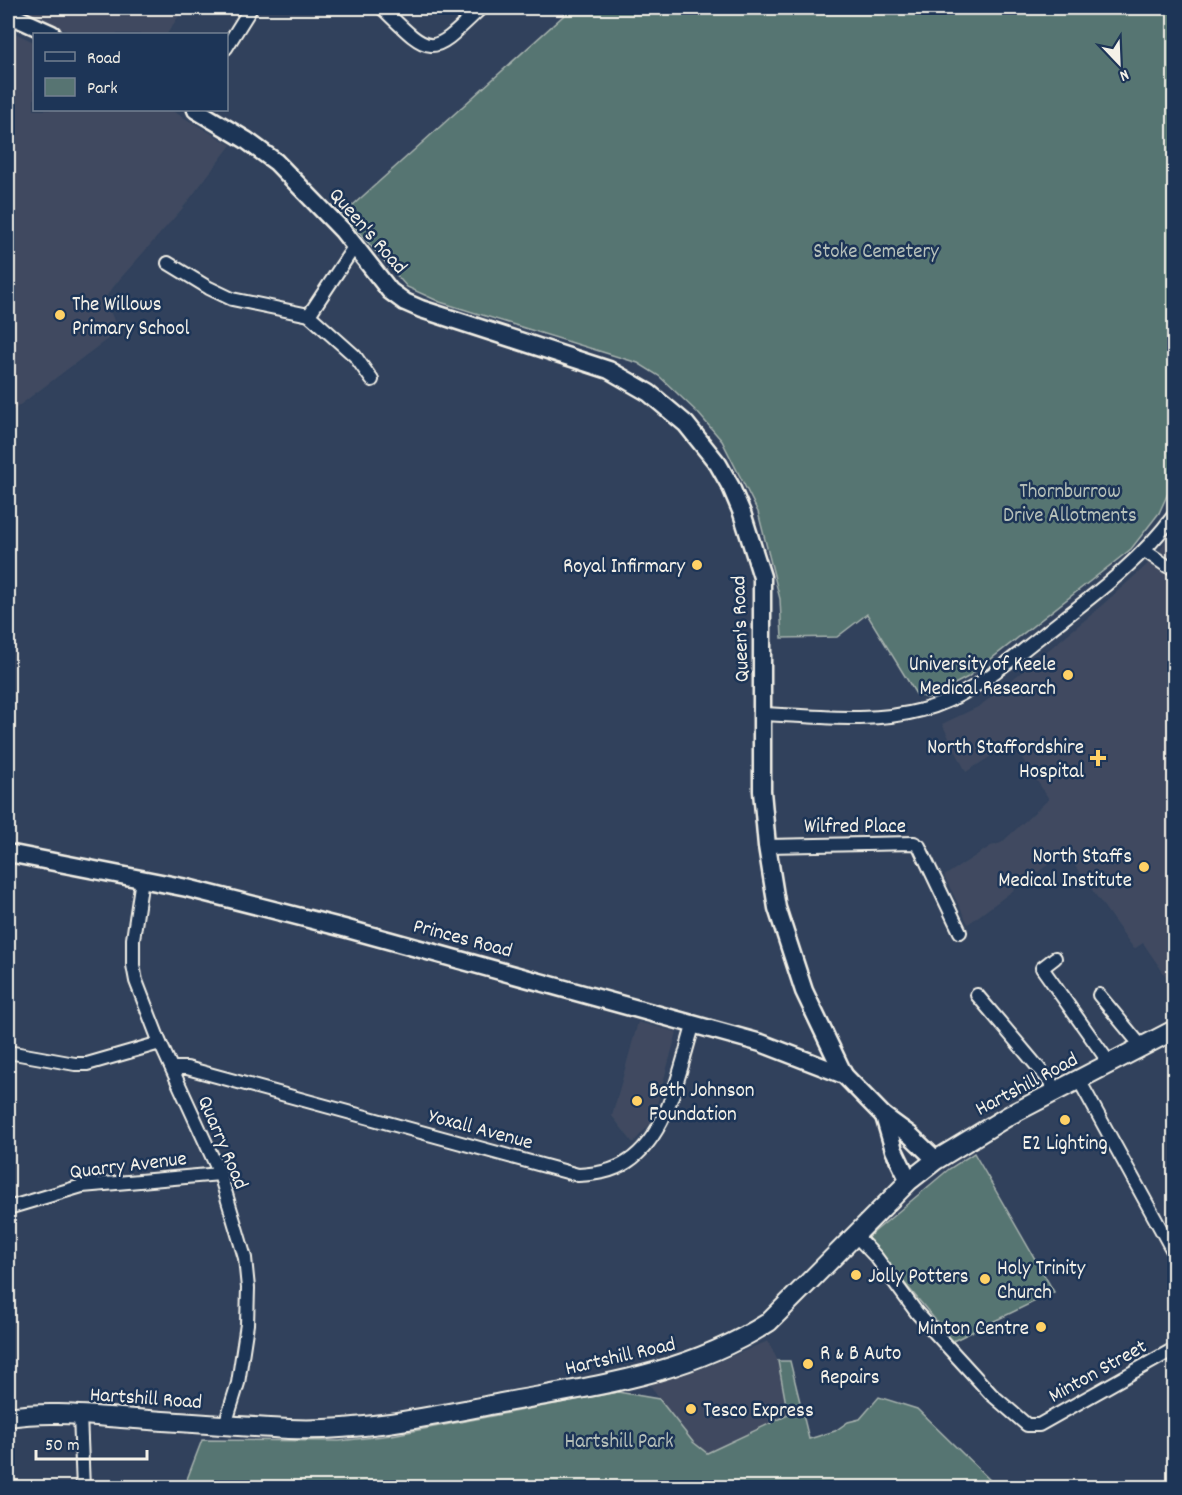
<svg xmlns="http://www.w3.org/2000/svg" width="1182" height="1495" viewBox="0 0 1182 1495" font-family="Dekko,sans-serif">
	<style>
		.built { fill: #3f4a60 }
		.green { fill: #577472; stroke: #a6b2ad; stroke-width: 1.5 }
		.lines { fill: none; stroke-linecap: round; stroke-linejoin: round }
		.street-casing { stroke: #f4f1e8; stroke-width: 16 }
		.secondary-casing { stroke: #f4f1e8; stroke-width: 21 }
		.primary-casing { stroke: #f4f1e8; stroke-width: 22 }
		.street { stroke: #1d3557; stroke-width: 12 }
		.secondary { stroke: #1d3557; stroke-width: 16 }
		.primary { stroke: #1d3557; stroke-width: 18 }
		.poi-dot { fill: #ffd166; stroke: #1d3557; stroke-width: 2 }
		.labels { text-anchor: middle; stroke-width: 5; stroke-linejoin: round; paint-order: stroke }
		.street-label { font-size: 21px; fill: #f4f1e8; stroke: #1d3557 }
		.park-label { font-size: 21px; fill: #b5bfb9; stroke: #1d3557 }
		.poi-label { font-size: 21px; fill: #f4f1e8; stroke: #1d3557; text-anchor: start }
	</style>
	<rect width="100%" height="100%" fill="#31415c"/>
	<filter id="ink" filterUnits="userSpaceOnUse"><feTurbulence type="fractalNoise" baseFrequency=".0167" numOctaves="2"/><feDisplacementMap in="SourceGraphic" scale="12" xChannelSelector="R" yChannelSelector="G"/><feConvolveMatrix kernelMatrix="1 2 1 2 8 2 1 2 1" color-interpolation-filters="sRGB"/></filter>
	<g filter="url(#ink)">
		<g class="built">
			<path d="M17,8H184L167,34H72Z"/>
			<path d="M8,30L34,42V110H171L231,145L182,209L119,280L105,298L118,331L8,414Z"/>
			<path d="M1174,520V988L1143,943L1134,949L1065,852L968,924L944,876L991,846L1001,843L1049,799L1012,743L966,772L942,724L980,706L1091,615L1149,563L1161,549Z"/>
			<path d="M638,1022L677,1032L654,1115L650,1124L633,1143L612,1116Z"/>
			<path d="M768,1341L778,1361L789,1415L707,1453L693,1442L659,1399L649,1383L703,1368Z"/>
		</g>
		<g class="green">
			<path d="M572,8H1174V480L1159,513L1131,549L968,677L928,698L916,694L867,614L837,637L782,638L780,599L758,512L722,441L698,413L659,376L638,363L440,302L407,287L343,214Z"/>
			<path d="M974,1153L1054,1292L953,1341L867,1238L949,1169Z"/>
			<path d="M778,1361H790L809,1439L835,1431L848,1422L860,1419L879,1397L917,1409L997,1487H184L202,1440L339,1441L392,1435L618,1392L659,1399L693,1442L707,1453L788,1415Z"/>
		</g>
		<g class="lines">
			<defs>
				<g id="street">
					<path d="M382,8C433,58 430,57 481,8"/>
					<path d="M226,48L251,8"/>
					<path d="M168,263L209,288L232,299L309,315L355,356L372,380"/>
					<path d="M309,315L354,247"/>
					<path d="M1145,551L1167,566L1174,568"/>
					<path d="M763,714C816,716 870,724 922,710C969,698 1006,663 1044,634C1091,597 1139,563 1174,515"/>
					<path d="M767,846L914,843L919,846L960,932"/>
					<path d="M142,879L133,939V965L136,981L160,1043L220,1174L245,1258L248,1288L247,1324L238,1383L225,1425"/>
					<path d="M1055,958L1042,968L1110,1064"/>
					<path d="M977,995L1058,1091"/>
					<path d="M1099,995L1142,1047"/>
					<path d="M8,1052L75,1064H87L160,1043"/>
					<path d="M172,1068H187L578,1175C595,1174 612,1172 627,1162C669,1135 680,1068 694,1023"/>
					<path d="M1079,1080L1174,1253"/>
					<path d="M8,1208L82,1186L220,1174"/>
					<path d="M856,1236L876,1257L917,1313L991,1394L1027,1425H1039L1174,1349"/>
					<path d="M80,1415L83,1488"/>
				</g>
				<g id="secondary">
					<path d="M8,14L52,34"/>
					<path d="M196,110L246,140L276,162L343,231L390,291L405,302L421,309L609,370L649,393L686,424L718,464L731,487L742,513L762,577V791L767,846L777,908L804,991L844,1075"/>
					<path d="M8,853L187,888L344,928L761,1043L844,1075L884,1116L910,1135L936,1160"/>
					<path d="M884,1116L894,1150L909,1181"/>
				</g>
				<path id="primary" d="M8,1417C46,1411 82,1415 121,1418C177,1422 233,1426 289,1429C358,1432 428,1417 496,1404C592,1386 685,1376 769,1322L909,1181L936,1160L1010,1115L1174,1030"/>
			</defs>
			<use href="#street" class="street-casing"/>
			<use href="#secondary" class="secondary-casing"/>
			<use href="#primary" class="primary-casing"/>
			<use href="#street" class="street"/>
			<use href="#secondary" class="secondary"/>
			<use href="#primary" class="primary"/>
		</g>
	</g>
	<g class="poi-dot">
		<circle cx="60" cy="315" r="6"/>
		<circle cx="697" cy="565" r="6"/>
		<circle cx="1068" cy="675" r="6"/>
		<path d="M1095 749h6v6h6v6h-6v6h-6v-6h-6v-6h6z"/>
		<circle cx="1144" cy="867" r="6"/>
		<circle cx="637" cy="1101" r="6"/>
		<circle cx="1065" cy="1120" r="6"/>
		<circle cx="856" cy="1275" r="6"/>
		<circle cx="985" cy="1279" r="6"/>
		<circle cx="1041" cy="1327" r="6"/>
		<circle cx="808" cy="1364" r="6"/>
		<circle cx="691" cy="1409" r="6"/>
	</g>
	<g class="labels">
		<g class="street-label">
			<text transform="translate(369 230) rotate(49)" y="7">Queen's Road</text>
			<text transform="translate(739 629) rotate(-92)" y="7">Queen's Road</text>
			<text x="855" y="832">Wilfred Place</text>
			<text transform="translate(463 937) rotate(15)" y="7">Princes Road</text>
			<text transform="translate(1026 1083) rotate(-28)" y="7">Hartshill Road</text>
			<text transform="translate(481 1128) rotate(15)" y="7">Yoxall Avenue</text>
			<text transform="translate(224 1142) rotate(67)" y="7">Quarry Road</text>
			<text transform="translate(128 1164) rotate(-7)" y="7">Quarry Avenue</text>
			<text transform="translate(620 1355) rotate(-13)" y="7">Hartshill Road</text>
			<text transform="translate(1097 1370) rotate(-29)" y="7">Minton Street</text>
			<text transform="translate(146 1397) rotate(4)" y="7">Hartshill Road</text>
		</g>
		<g class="park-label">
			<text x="876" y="257">Stoke Cemetery</text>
			<text x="1070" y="497">Thornburrow<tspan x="1070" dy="24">Drive Allotments</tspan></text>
			<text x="619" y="1447">Hartshill Park</text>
		</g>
		<g class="poi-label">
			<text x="72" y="310">The Willows<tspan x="72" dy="24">Primary School</tspan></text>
			<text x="685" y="572" text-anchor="end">Royal Infirmary</text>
			<text x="1056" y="670" text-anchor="end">University of Keele<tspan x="1056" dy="24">Medical Research</tspan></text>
			<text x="1084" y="753" text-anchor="end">North Staffordshire<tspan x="1084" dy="24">Hospital</tspan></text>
			<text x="1132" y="862" text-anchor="end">North Staffs<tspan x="1132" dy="24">Medical Institute</tspan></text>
			<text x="649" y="1096">Beth Johnson<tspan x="649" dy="24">Foundation</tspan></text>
			<text x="1065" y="1149" text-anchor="middle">E2 Lighting</text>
			<text x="997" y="1274">Holy Trinity<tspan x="997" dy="24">Church</tspan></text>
			<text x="868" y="1282">Jolly Potters</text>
			<text x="1029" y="1334" text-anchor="end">Minton Centre</text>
			<text x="820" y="1359">R &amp; B Auto<tspan x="820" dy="24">Repairs</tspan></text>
			<text x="703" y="1416">Tesco Express</text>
		</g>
	</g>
	<rect width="1182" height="1495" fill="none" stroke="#1d3557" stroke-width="30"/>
	<rect x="15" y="15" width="1152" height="1465" fill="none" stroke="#f4f1e8" stroke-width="2" filter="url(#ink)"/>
	<rect x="33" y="33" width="195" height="78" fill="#1d3557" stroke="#738091" stroke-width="1.5"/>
	<rect x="45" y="52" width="30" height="9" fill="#1d3557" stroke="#738091" stroke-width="1.5"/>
	<text x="87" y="63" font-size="18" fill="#f4f1e8">Road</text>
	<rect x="45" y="78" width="30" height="18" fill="#577472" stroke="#738091" stroke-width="1.5"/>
	<text x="87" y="93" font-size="18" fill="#f4f1e8">Park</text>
	<g transform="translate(1119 63) rotate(157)" stroke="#1d3557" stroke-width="4.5" paint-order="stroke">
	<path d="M0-4.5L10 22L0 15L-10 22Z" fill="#f4f1e8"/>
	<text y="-9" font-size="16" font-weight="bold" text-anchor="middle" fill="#f4f1e8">N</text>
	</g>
	<path d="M36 1450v9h111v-9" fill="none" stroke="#f4f1e8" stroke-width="3"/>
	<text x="45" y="1450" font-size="18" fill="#f4f1e8" stroke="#1d3557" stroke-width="4.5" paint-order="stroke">50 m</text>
</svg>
